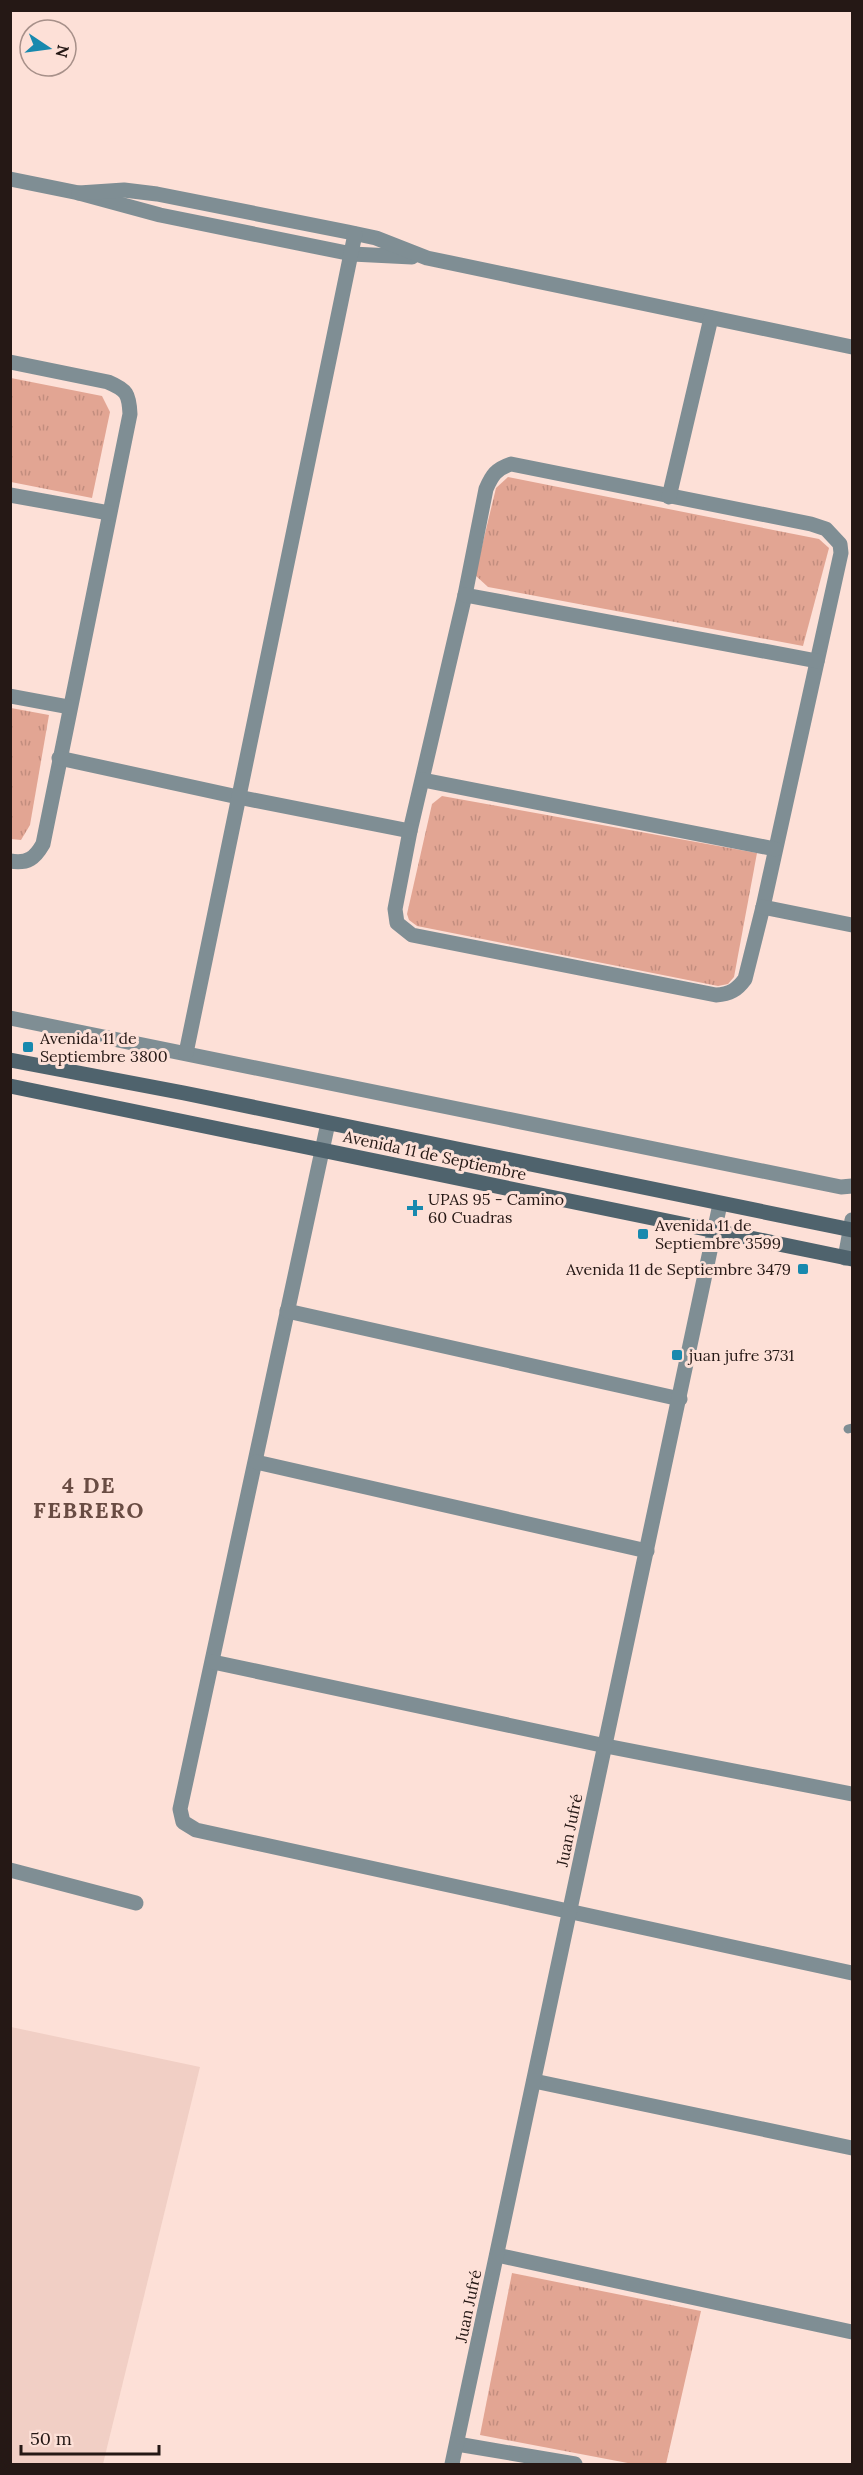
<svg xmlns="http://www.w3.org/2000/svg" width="863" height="2475" viewBox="0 0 863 2475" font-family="Lora,serif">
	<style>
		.built { fill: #f1cfc5 }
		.grass { fill: url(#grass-tufts) }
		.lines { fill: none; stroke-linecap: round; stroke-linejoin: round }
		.service { stroke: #7f8e94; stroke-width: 9 }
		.minor { stroke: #7f8e94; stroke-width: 15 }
		.secondary { stroke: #4f636d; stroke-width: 15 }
		.poi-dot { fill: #1889ae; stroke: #fde0d7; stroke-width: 2 }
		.labels { text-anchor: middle; stroke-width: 6; stroke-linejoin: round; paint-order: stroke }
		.poi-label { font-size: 16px; fill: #251815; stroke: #fde0d7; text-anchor: start }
		.street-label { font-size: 16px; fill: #251815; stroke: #fde0d7 }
		.district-label { font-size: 22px; font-weight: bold; letter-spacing: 1.5px; fill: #694c43; stroke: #fde0d7 }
	</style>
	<defs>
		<pattern id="grass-tufts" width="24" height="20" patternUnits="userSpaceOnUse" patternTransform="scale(1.5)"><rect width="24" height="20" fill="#e2a593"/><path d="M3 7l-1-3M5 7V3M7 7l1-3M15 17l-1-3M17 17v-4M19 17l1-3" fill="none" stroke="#c28d7e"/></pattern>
	</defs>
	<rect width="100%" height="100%" fill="#fde0d7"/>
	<path class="built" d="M11,2027L200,2067L103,2464H11Z"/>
	<g class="grass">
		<path d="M11,378L102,396L110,412L92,498L11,482Z"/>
		<path d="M508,477L819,539L829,548L803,646L488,587L475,575L496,488Z"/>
		<path d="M11,708L49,715L30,825L21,840L11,839Z"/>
		<path d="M442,796L757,853L734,977L728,984L718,986L417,926L409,920L407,914L432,804Z"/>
		<path d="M512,2273L701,2311L666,2464H633L480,2435Z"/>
	</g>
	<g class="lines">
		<path class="service" d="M848,1429L852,1428"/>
		<g class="minor">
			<path d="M10,179L79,193L160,215L352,254L412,257"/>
			<path d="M79,193L124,190L157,194L348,232L376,238L427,258L852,347"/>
			<path d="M10,362L108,382C127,390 129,394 130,414L43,844C35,858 28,864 10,861"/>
			<path d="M511,464L811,524L826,529L840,544L841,553L763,907L745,979C737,990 730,994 716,995L412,935L397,923L395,909L410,831L465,595L486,489C492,475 496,469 511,464Z"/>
			<path d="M10,495L109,513"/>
			<path d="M669,497L711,318"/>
			<path d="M465,595L817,661"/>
			<path d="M10,696L69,707"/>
			<path d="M59,758L238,797L410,831"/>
			<path d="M423,780L775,849"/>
			<path d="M763,907L852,925"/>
			<path d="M10,1018L841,1187L852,1186"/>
			<path d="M186,1053L355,234"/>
			<path d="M328,1123L180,1809L183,1822L196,1830L852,1973"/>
			<path d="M845,1258L852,1220"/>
			<path d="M287,1311L680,1399"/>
			<path d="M256,1462L647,1551"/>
			<path d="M213,1662L606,1746L852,1794"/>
			<path d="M10,1870L136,1903"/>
			<path d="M534,2081L852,2148"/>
			<path d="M497,2255L852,2332"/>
			<path d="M457,2444L575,2464"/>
			<path d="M452,2464L720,1204"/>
		</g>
		<g class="secondary">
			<path d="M10,1060L184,1093L852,1230"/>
			<path d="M10,1086L852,1259"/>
		</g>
	</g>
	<g class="poi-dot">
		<rect x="22" y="1041" width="12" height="12" rx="3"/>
		<path d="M412 1199h6v6h6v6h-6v6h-6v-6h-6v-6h6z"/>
		<rect x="637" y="1228" width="12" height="12" rx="3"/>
		<rect x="797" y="1263" width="12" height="12" rx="3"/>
		<rect x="671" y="1349" width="12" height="12" rx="3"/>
	</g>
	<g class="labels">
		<g class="poi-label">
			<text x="40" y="1044">Avenida 11 de<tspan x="40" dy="18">Septiembre 3800</tspan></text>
			<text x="428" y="1205">UPAS 95 - Camino<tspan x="428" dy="18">60 Cuadras</tspan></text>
			<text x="655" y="1231">Avenida 11 de<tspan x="655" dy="18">Septiembre 3599</tspan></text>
			<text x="791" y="1275" text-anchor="end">Avenida 11 de Septiembre 3479</text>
			<text x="689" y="1361">juan jufre 3731</text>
		</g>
		<g class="street-label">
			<text transform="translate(435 1155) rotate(12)" y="6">Avenida 11 de Septiembre</text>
			<text transform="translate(569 1830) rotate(-78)" y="6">Juan Jufré</text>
			<text transform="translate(468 2306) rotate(-78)" y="6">Juan Jufré</text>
		</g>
		<g class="district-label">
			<text x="89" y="1493">4 DE<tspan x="89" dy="25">FEBRERO</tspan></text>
		</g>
	</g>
	<rect width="863" height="2475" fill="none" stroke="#251815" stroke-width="24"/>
	<g transform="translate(48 48) rotate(103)"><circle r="28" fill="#fde0d7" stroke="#a79089" stroke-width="1.5"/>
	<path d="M0-4.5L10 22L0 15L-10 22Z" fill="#1889ae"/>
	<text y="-9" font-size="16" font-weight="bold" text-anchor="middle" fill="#251815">N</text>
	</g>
	<path d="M21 2445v9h138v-9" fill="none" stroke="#251815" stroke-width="3"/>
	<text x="30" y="2445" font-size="18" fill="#251815" stroke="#fde0d7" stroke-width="4.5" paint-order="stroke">50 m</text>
</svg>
